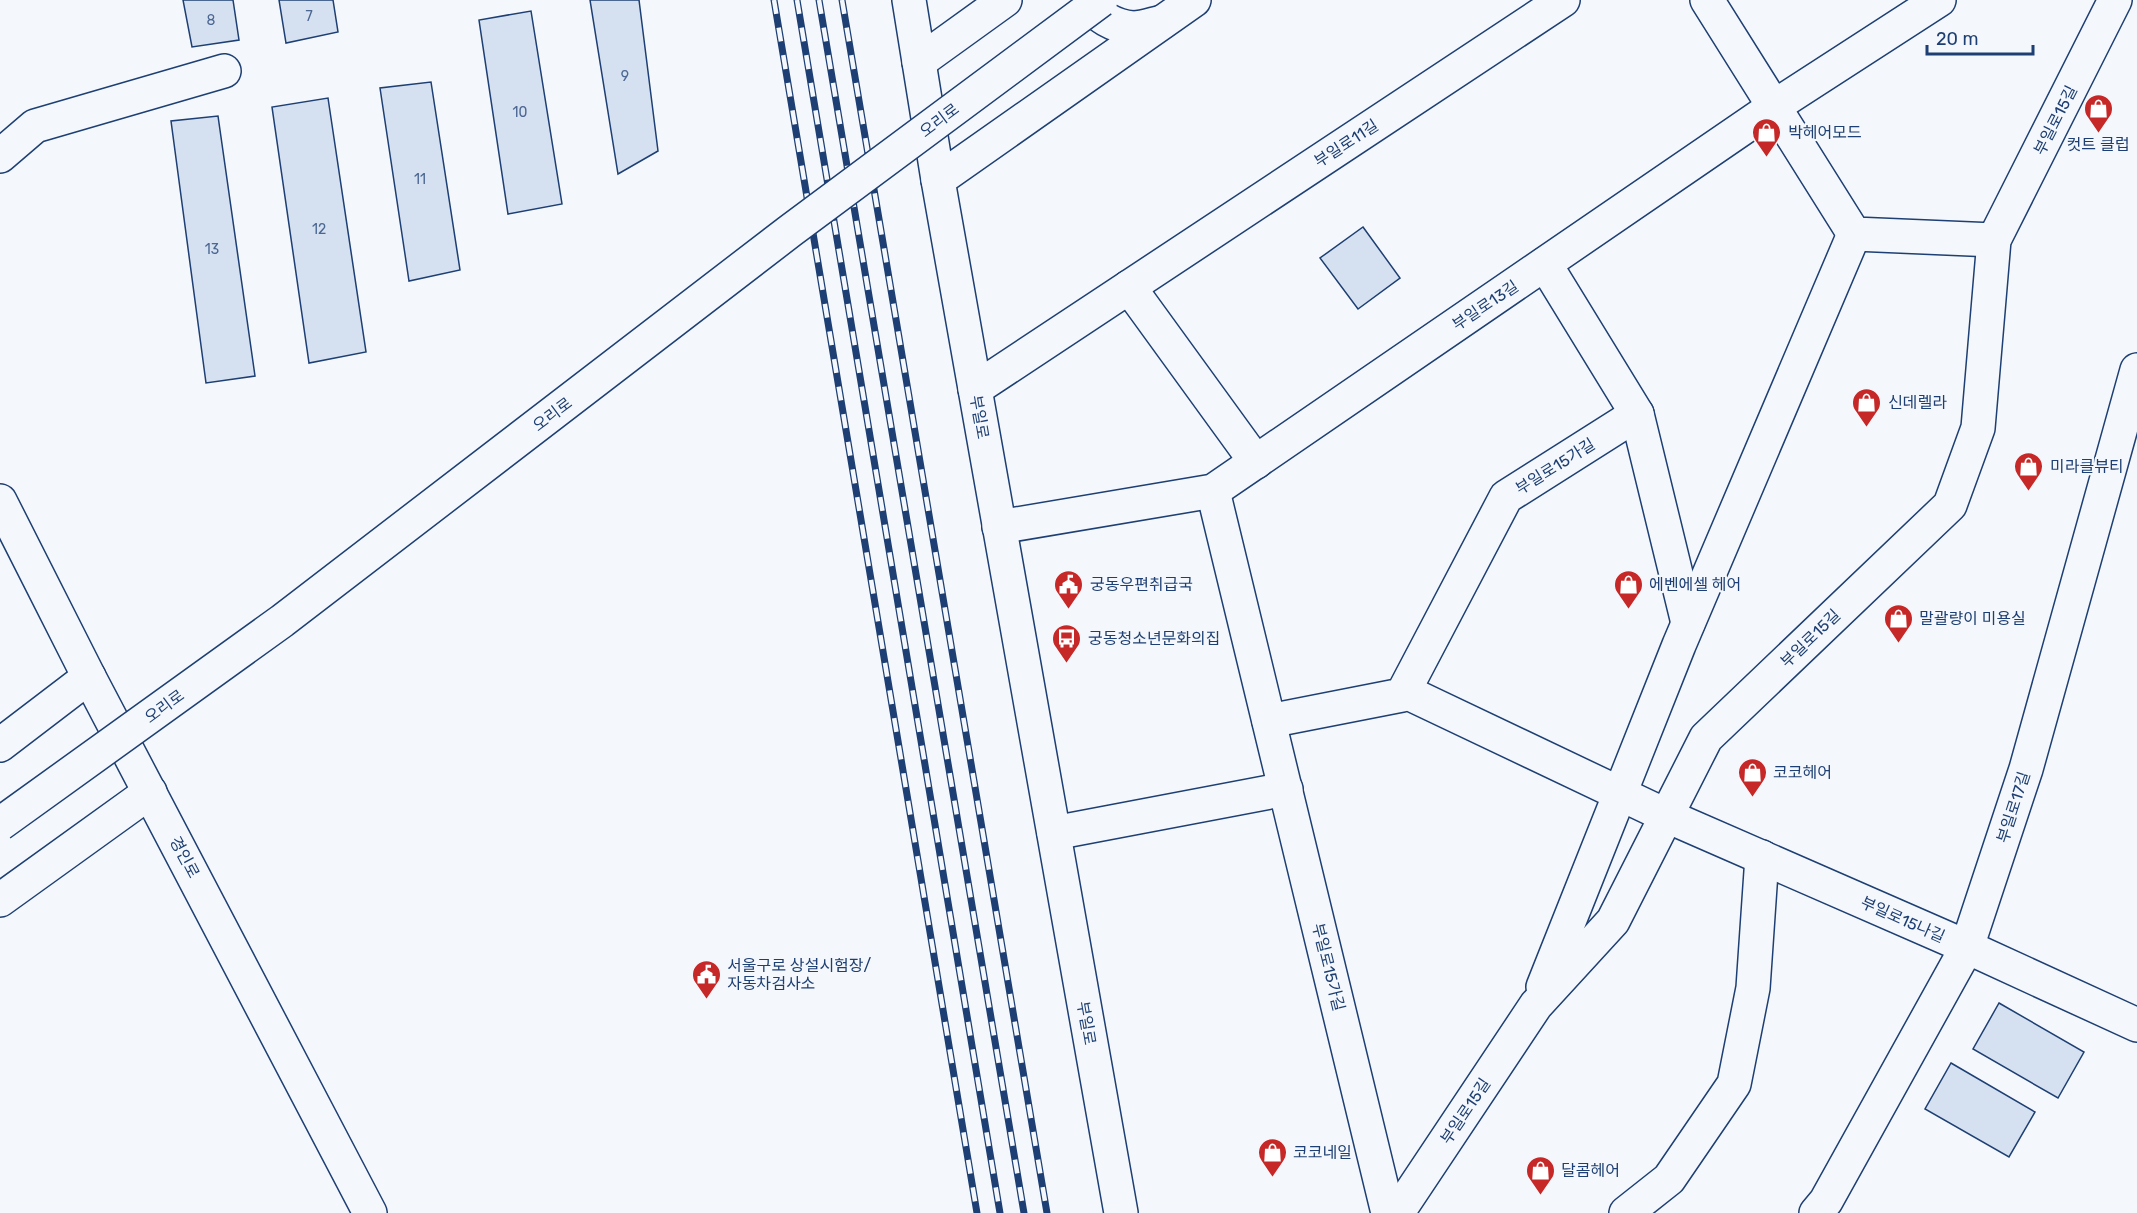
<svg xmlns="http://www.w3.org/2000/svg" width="2137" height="1213" viewBox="0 0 2137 1213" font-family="Rubik,'Noto Sans KR',sans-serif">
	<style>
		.building { fill: #d5e0f0; stroke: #1d3f73; stroke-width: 1.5 }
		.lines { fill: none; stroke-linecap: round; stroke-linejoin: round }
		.minor-casing { stroke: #1d3f73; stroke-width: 36 }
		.major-casing { stroke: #1d3f73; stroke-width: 36 }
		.minor { stroke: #f4f7fb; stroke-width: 33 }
		.major { stroke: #f4f7fb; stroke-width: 33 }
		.rail-casing { stroke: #1d3f73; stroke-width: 7 }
		.rail { stroke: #f4f7fb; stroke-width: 4.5; stroke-dasharray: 14; stroke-linecap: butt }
		.major-bridge-casing { stroke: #1d3f73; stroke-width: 36; stroke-linecap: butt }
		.major-bridge { stroke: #f4f7fb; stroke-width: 33 }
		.labels { text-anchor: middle; stroke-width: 4.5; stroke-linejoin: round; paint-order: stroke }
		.number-label { font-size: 14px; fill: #4b6792 }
		.street-label { font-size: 16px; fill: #1d3f73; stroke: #f4f7fb }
		.poi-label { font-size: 16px; fill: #1d3f73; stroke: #f4f7fb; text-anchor: start }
	</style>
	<rect width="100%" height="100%" fill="#f4f7fb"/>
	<g class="building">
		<path d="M183,0H233L239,40L192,47Z"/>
		<path d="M279,0H333L338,32L286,43Z"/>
		<path d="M590,0H639L658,151L618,174Z"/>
		<path d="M531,11L562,204L508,214L479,20Z"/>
		<path d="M431,82L460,270L409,281L380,88Z"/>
		<path d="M328,98L366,352L309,363L272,107Z"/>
		<path d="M218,116L255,376L206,383L171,121Z"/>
		<path d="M1363,227L1400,278L1358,309L1320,258Z"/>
		<path d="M1999,1003L2084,1052L2058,1098L1973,1049Z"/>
		<path d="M1951,1063L2035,1112L2009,1157L1925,1109Z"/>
	</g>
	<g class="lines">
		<defs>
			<g id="minor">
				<path d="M909,0L938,180L1121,1213"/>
				<path d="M1707,0L1854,234L1994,240"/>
				<path d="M0,156L35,126L224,71"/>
				<path d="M1545,264L1637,414L1688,623"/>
				<path d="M1129,287L1256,462"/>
				<path d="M975,389L1563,0"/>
				<path d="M1213,491L1388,1213"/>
				<path d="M999,527L1213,491L1775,106L1939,0"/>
				<path d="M1404,691L1667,816L1967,947L2137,1025"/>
				<path d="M1269,721L1402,695L1506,497L1637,414"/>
				<path d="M1054,833L1286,789"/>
				<path d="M1543,987L1679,645L1854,234"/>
				<path d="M1390,1213L1404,1203L1536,1005L1613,921L1706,738L1950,505L1978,428L1994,240L2115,0"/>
				<path d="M1626,1213L1669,1179L1734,1084L1753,988L1762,857"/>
				<path d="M1816,1213L1826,1201L1967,947L2026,769L2137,370"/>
			</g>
			<g id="major">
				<path d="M1089,0C1093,16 1117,27 1133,28C1142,28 1153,24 1162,22"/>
				<path d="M919,62L1005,0"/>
				<path d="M938,180L1194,0"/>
				<path d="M0,501L89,677L370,1213"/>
				<path d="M0,745L89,677"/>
				<path d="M0,900L150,792"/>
			</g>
		</defs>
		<use href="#minor" class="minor-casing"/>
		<use href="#major" class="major-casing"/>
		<use href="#minor" class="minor"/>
		<use href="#major" class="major"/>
		<defs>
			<g id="rail">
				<path d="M774,0L977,1213"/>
				<path d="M797,0L1000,1213"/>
				<path d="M819,0L1024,1213"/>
				<path d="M842,0L1047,1213"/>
			</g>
		</defs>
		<use href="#rail" class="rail-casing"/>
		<use href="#rail" class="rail"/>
		<defs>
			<path id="major-bridge" d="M0,824L282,621L790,231L1101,0"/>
		</defs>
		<use href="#major-bridge" class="major-bridge-casing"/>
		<use href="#major-bridge" class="major-bridge"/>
	</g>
	<defs>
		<symbol id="shop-pin" viewBox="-11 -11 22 30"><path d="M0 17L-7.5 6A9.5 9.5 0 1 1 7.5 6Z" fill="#c62828" stroke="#f4f7fb"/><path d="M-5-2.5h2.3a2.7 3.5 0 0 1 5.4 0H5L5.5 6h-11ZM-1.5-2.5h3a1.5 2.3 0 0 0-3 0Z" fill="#fff"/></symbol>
		<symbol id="civic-pin" viewBox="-11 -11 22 30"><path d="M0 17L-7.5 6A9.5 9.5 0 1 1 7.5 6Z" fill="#c62828" stroke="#f4f7fb"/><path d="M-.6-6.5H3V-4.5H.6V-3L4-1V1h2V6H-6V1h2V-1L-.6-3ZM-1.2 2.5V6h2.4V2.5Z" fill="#fff"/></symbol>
		<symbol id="bus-pin" viewBox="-11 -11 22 30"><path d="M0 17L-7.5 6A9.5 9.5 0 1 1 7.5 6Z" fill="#c62828" stroke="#f4f7fb"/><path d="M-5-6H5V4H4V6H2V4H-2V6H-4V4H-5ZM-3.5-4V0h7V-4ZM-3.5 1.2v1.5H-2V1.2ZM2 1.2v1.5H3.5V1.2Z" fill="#fff"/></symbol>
	</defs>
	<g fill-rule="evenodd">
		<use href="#shop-pin" x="2082" y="92" width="33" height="45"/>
		<use href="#shop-pin" x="1750" y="116" width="33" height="45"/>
		<use href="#shop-pin" x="1850" y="386" width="33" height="45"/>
		<use href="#shop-pin" x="2012" y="450" width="33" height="45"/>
		<use href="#civic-pin" x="1052" y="568" width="33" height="45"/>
		<use href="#shop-pin" x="1612" y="568" width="33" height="45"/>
		<use href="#shop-pin" x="1882" y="602" width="33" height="45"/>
		<use href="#bus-pin" x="1050" y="622" width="33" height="45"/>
		<use href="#shop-pin" x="1736" y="756" width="33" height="45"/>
		<use href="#civic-pin" x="690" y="958" width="33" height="45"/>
		<use href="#shop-pin" x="1256" y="1136" width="33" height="45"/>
		<use href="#shop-pin" x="1524" y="1154" width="33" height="45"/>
	</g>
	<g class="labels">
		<g class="number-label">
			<text x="309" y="21">7</text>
			<text x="211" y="25">8</text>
			<text x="625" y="81">9</text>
			<text x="520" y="117">10</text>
			<text x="420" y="184">11</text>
			<text x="319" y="234">12</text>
			<text x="212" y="254">13</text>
		</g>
		<g class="street-label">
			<text transform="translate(939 120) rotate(-37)" y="6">오리로</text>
			<text transform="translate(2055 120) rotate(-63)" y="6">부일로15길</text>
			<text transform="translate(1346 143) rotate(-33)" y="6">부일로11길</text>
			<text transform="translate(1485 305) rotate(-34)" y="6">부일로13길</text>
			<text transform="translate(552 414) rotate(-37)" y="6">오리로</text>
			<text transform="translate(980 417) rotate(80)" y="6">부일로</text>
			<text transform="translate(1555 466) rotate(-32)" y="6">부일로15가길</text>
			<text transform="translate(1810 638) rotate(-44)" y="6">부일로15길</text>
			<text transform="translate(164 706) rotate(-36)" y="6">오리로</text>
			<text transform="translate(2013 807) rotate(-72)" y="6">부일로17길</text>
			<text transform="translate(185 857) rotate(62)" y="6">경인로</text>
			<text transform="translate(1903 919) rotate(24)" y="6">부일로15나길</text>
			<text transform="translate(1329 967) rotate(76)" y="6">부일로15가길</text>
			<text transform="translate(1087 1023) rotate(80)" y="6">부일로</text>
			<text transform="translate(1465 1111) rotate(-56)" y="6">부일로15길</text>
		</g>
		<g class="poi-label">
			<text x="1788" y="138">박헤어모드</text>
			<text x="2098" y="150" text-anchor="middle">컷트 클럽</text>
			<text x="1888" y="408">신데렐라</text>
			<text x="2050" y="472">미라클뷰티</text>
			<text x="1090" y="590">궁동우편취급국</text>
			<text x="1649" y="590">에벤에셀 헤어</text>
			<text x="1919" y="624">말괄량이 미용실</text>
			<text x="1088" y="644">궁동청소년문화의집</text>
			<text x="1773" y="778">코코헤어</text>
			<text x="727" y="971">서울구로 상설시험장/<tspan x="727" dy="18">자동차검사소</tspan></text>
			<text x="1293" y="1158">코코네일</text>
			<text x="1561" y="1176">달콤헤어</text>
		</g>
	</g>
	<path d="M1927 45v9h106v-9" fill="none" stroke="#1d3f73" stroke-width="3"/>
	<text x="1936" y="45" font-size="18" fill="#1d3f73" stroke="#f4f7fb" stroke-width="4.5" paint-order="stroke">20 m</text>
</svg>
